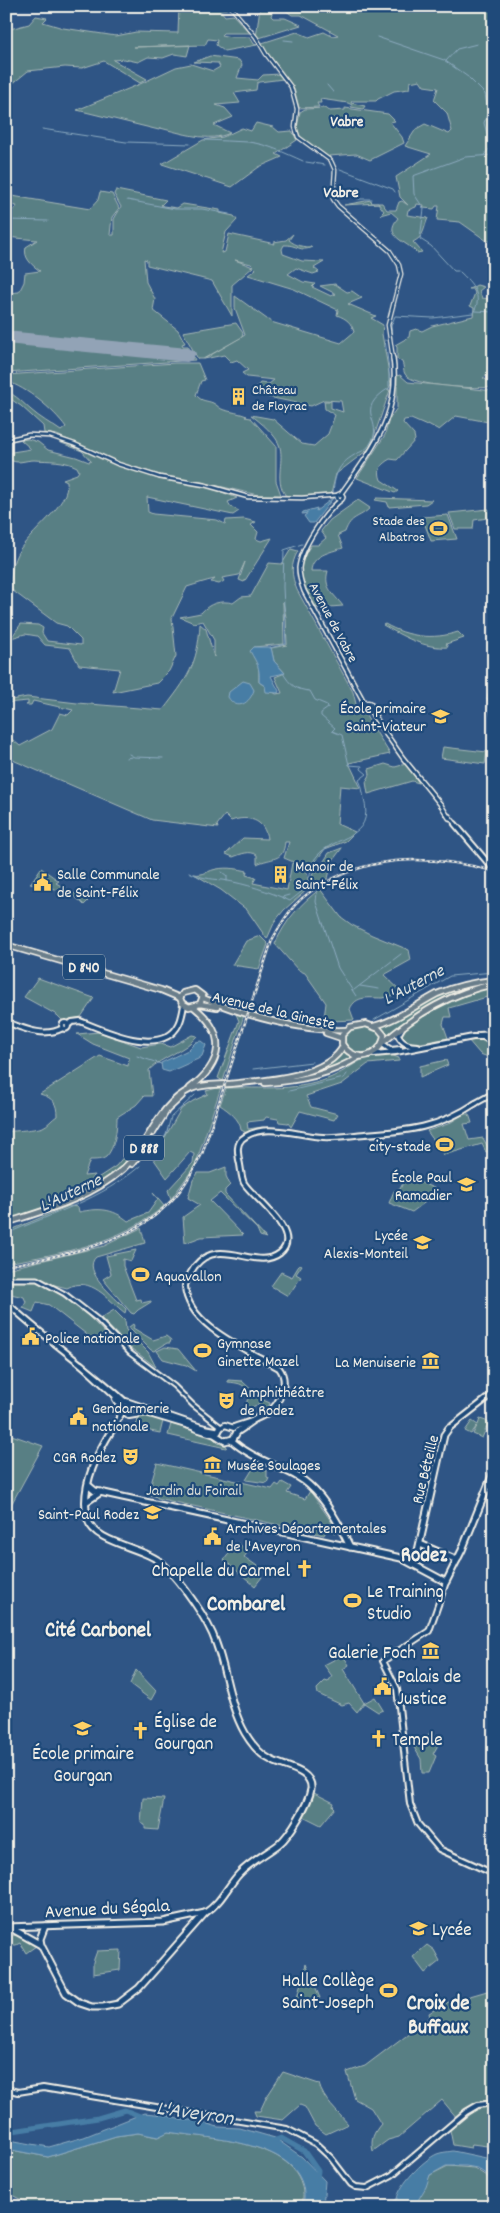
<svg xmlns="http://www.w3.org/2000/svg" width="500" height="2213" viewBox="0 0 500 2213" font-family="Dekko,sans-serif">
	<style>
		.green { fill: #597f84; stroke: #a6b8b6; fill-rule: evenodd }
		.water { fill: #477da5; stroke: #8cabc0 }
		.lines { fill: none; stroke-linecap: round; stroke-linejoin: round }
		.stream { stroke: #8cabc0; stroke-width: 1 }
		.canal { stroke: #477da5; stroke-width: 5 }
		.runway { fill: #92a3b6; fill-rule: evenodd }
		.tertiary-far2-casing { stroke: #f4f1e8; stroke-width: 5.5 }
		.tertiary-far1-casing { stroke: #f4f1e8; stroke-width: 7 }
		.tertiary-casing { stroke: #f4f1e8; stroke-width: 8 }
		.secondary-far3-casing { stroke: #f4f1e8; stroke-width: 5 }
		.secondary-far2-casing { stroke: #f4f1e8; stroke-width: 6 }
		.secondary-far1-casing { stroke: #f4f1e8; stroke-width: 8 }
		.secondary-casing { stroke: #f4f1e8; stroke-width: 9 }
		.primary-casing { stroke: #f4f1e8; stroke-width: 8 }
		.tertiary-far2 { stroke: #1f4a7a; stroke-width: 2.5 }
		.tertiary-far1 { stroke: #1f4a7a; stroke-width: 3 }
		.tertiary { stroke: #1f4a7a; stroke-width: 4 }
		.secondary-far3 { stroke: #1f4a7a; stroke-width: 2.5 }
		.secondary-far2 { stroke: #1f4a7a; stroke-width: 3 }
		.secondary-far1 { stroke: #1f4a7a; stroke-width: 4 }
		.secondary { stroke: #1f4a7a; stroke-width: 5 }
		.primary { stroke: #6b7e8b; stroke-width: 4.5 }
		.rail-casing { stroke: #f4f1e8; stroke-width: 2.5 }
		.rail { stroke: #1f4a7a; stroke-width: 1; stroke-dasharray: 2.5; stroke-linecap: butt }
		.labels { text-anchor: middle; stroke-width: 4.5; stroke-linejoin: round; paint-order: stroke }
		.far-poi-label { font-size: 14px; fill: #f4f1e8; stroke: #1f4a7a; text-anchor: start }
		.far-street-label { font-size: 14px; fill: #f4f1e8; stroke: #1f4a7a }
		.far-neighbourhood-label { font-size: 15px; font-weight: bold; fill: #f4f1e8; stroke: #1f4a7a }
		.shield { fill: #1f4a7a; stroke: #b4bfc7; stroke-width: 1 }
		.shield-label { font-size: 15px; font-weight: bold; fill: #f4f1e8 }
		.far-quarter-label { font-size: 16px; font-weight: bold; fill: #f4f1e8; stroke: #1f4a7a }
		.poi-label { font-size: 16px; fill: #f4f1e8; stroke: #1f4a7a; text-anchor: start }
		.street-label { font-size: 16px; fill: #f4f1e8; stroke: #1f4a7a }
		.park-label { font-size: 16px; fill: #dde0d9; stroke: #1f4a7a }
		.water-label { font-size: 18px; font-style: italic; fill: #dae0de; stroke: #1f4a7a }
		.near-poi-label { font-size: 19px; fill: #f4f1e8; stroke: #1f4a7a; text-anchor: start }
		.near-street-label { font-size: 19px; fill: #f4f1e8; stroke: #1f4a7a }
		.district-label { font-size: 21px; font-weight: bold; fill: #f4f1e8; stroke: #1f4a7a }
		.near-neighbourhood-label { font-size: 21px; font-weight: bold; fill: #f4f1e8; stroke: #1f4a7a }
		.near-water-label { font-size: 21px; font-style: italic; fill: #dae0de; stroke: #1f4a7a }
		.near-quarter-label { font-size: 22px; font-weight: bold; fill: #f4f1e8; stroke: #1f4a7a }
	</style>
	<rect width="100%" height="100%" fill="#2f5585"/>
	<filter id="ink" filterUnits="userSpaceOnUse"><feTurbulence type="fractalNoise" baseFrequency=".02" numOctaves="2"/><feDisplacementMap in="SourceGraphic" scale="10" xChannelSelector="R" yChannelSelector="G"/><feConvolveMatrix kernelMatrix="1 2 1 2 8 2 1 2 1" color-interpolation-filters="sRGB"/></filter>
	<g filter="url(#ink)">
		<g class="green">
			<path d="M179,6H227L228,9L220,10L225,16L233,15L250,33H223L221,35L231,37H250L254,44L257,45L224,51L216,45L217,40L208,39L205,45L134,47L190,45L187,56L174,54L163,58L148,57L138,62L124,59L113,60L147,79L140,83L104,61L82,68L65,67L28,71L6,89V49H12L6,48V30L29,24L36,16L47,18L43,22L63,28L116,36L136,32L178,33Z"/>
			<path d="M258,6H494V241H487L460,222L437,220L439,206H436L434,209L423,208L424,205L417,204L416,207L408,210L407,215L428,218C423,229 425,236 413,242L422,252L417,253C407,241 382,237 398,218L391,212L380,215L384,211L378,203L344,205L371,200L372,203H382L387,210H396L399,202L402,201L408,205L400,197L396,177L431,154L405,146L416,129L425,124L449,134L452,131L447,113L434,100L438,88L424,86L420,80L410,82L409,89L394,91L378,99L376,101H352L351,103L365,106L363,109L351,107L352,105L348,103L320,99L321,103H317L319,107L299,108L295,92L290,82L256,38L260,7ZM273,10H285L292,15H301L338,35L332,36L324,32L309,37L297,32L262,43L259,38L301,25L285,18H273L271,16Z"/>
			<path d="M210,56L239,60L242,65L237,78L258,80L263,75L279,74L283,79L259,82L257,83L256,90L234,93L240,103L216,105L225,108L233,117L214,125L230,133C209,143 181,133 160,128L159,130L77,110L140,84L176,67L191,64L213,71L220,67L218,63L194,62Z"/>
			<path d="M324,108L330,111L345,110V108L388,114L395,121L390,122L402,137L404,143L370,160L356,154L329,156L334,163C324,151 308,146 298,135L301,138L297,128L300,112L305,109Z"/>
			<path d="M256,123L273,127L279,132L292,131L297,140L276,154L282,157L259,167L232,187L162,164L203,140L223,137L242,128L251,131Z"/>
			<path d="M116,190L166,200L161,205L163,206L177,208L183,204L220,210V213L234,216L237,220L226,232L221,253L225,252L229,234L275,244L274,242L286,240L293,234L289,240C296,246 303,247 312,247C301,253 296,244 284,245L282,249L283,254L302,261L324,262L314,268L319,272L313,274L296,268L288,274L303,282L315,284L312,287L331,296L336,294L320,286L335,284L347,292L352,291L362,298L348,304L376,316L371,318L383,325L382,334L391,384L388,390H390L370,448L336,474L331,494L306,497L286,496C274,480 284,464 280,447C277,435 260,422 251,415L273,419L302,444L314,446L328,434L335,415L325,409L324,401H331V408L343,412L341,401L324,400L311,406L254,394L251,393L260,383L269,384L274,380L247,377L242,373L248,370L237,360L231,362L224,355L204,359L245,335L235,308V296L271,322L341,343L354,332C351,322 347,319 337,315L338,310L294,289L248,275L256,269L251,264L235,260L253,267L232,285V316L212,281L147,265V260L144,259L146,282L155,299L153,310L178,330L185,343L182,344L183,346H188L195,360L6,373V297L8,293L19,292L24,282L25,273L40,271C32,265 23,258 26,247L37,240L6,237V208L14,210L17,206L6,204V195L90,209L98,200L100,192L112,194L119,208L112,217L110,235H114V219L121,207L114,194Z"/>
			<path d="M477,285L484,287L479,291L482,298L490,299L489,303L494,304V367H488L490,373L483,378L494,384V387C479,389 412,387 405,374C403,371 404,366 402,362L397,359V347L395,345L409,337L410,331L416,329L422,331L432,326L473,316L474,308L470,306L475,293L473,289H469Z"/>
			<path d="M236,323L243,333L242,337L203,359H198L183,332Z"/>
			<path d="M175,363H198L205,380L201,381L196,395C202,402 206,400 213,403C217,405 220,409 224,410C232,412 239,413 247,416L245,417L251,418L276,446V481L281,495H258L201,482L170,478L118,462L57,435L44,433L43,426L21,406L6,396V391C17,396 23,403 31,410C40,418 51,424 61,431L66,427C53,409 27,388 6,381V375Z"/>
			<path d="M400,375L408,382L494,391V423L456,416L439,430L428,424L427,426L411,419L404,420L403,423L414,435L415,440L397,460L390,459C381,464 377,469 381,480L398,491L395,493L357,478L385,435L389,419L397,408V376Z"/>
			<path d="M28,439L38,442L48,450L76,457L89,462L91,461L82,451L59,442L71,444L111,463L159,479L212,488L237,498L228,502L231,507L239,511L233,515L147,497L148,512L153,514L217,520L225,524L226,520L244,519L256,522L251,525L258,532L256,539L261,541L272,538L244,582L239,580L245,562L239,575L222,578L224,581L219,584L211,582L215,579C205,581 197,584 187,587L172,618L176,656L169,671L157,683L113,692L120,669L79,665L70,648L45,645L37,636L25,634L11,638L21,624L38,625L43,628L42,633L47,641L81,645V640L67,626L56,623L9,588C12,577 11,565 17,554C28,533 71,505 67,481L63,479L77,474L79,471L77,467C64,460 49,461 34,460C24,460 18,465 8,459L12,452L31,449L21,440Z"/>
			<path d="M377,498L432,500L426,504L389,507L387,502L375,500Z"/>
			<path d="M358,500L370,508C359,519 351,515 345,532L338,535L343,548C330,552 312,555 311,571H328C323,588 334,594 343,606L317,608C302,583 293,571 311,545H318L326,538L321,531L330,520Z"/>
			<path d="M489,509L490,515L488,518L474,520L473,529H455L449,513Z"/>
			<path d="M448,515L457,539L431,541L422,517Z"/>
			<path d="M291,549L298,551C290,565 291,575 297,590L353,692L357,708L366,716L390,754L349,763L361,788L340,786L337,824L355,832L346,841L325,849L310,869L284,858L289,842H285C283,861 275,857 259,863L257,864V855C250,850 241,854 233,857L226,854L243,838L267,839C265,819 247,815 231,821L225,815L217,825L218,828L152,820L15,761L6,754V747L9,745L6,737L8,736L20,746L52,729L60,713L68,715L73,710L33,701L31,705H26L28,704V701L6,703V701L27,697L77,703L163,710C187,679 198,665 200,624L206,629L214,657V640L203,621L194,623L180,617L201,613C209,603 221,600 233,603L241,597L251,596L269,563L282,564ZM283,602L286,617L287,645L271,648L274,661L285,673L275,677L282,693L276,694L259,682V666L254,647L284,644Z"/>
			<path d="M385,624C408,637 433,640 458,632L464,638L446,644L448,647C425,649 402,636 383,625Z"/>
			<path d="M443,747L487,752L485,764L441,758Z"/>
			<path d="M385,764L395,767L406,764L419,783L412,781L368,794L366,782L370,775L369,769Z"/>
			<path d="M342,848L333,860L328,878L314,887L311,883L313,872L318,871L329,853Z"/>
			<path d="M292,863C310,870 307,871 309,888L284,910L275,921L267,939L247,910L221,890L194,874C203,876 209,870 217,869C227,867 240,869 247,871L246,875L256,878L253,883L287,890Z"/>
			<path d="M41,868L59,881L56,883L88,901L84,905C70,889 49,888 30,884Z"/>
			<path d="M320,889L341,917L352,925L372,935L409,950L411,960L384,975L402,992C396,994 389,997 382,998C369,998 356,995 350,1009L354,1020L331,1021L324,1018L326,1003L305,973L298,970L275,944C285,921 300,904 320,889Z"/>
			<path d="M260,936L268,944L259,969L232,965L246,941Z"/>
			<path d="M38,978L94,998L81,1017L63,1021L57,1015L24,997Z"/>
			<path d="M488,981L494,983C442,990 428,1007 388,1036L386,1032L379,1027C401,1019 418,1004 439,995C455,988 472,985 488,981Z"/>
			<path d="M494,987V995L449,1008L451,1017H445L443,1024L448,1038L411,1045L406,1043L400,1036L403,1031C437,1005 451,995 494,987Z"/>
			<path d="M236,1014L244,1015L223,1081L218,1078L239,1021Z"/>
			<path d="M368,1026L378,1030L383,1042L370,1054C358,1054 348,1053 344,1041C345,1028 356,1027 368,1026Z"/>
			<path d="M99,1032L141,1047L161,1044L170,1047L192,1035L197,1036C184,1052 163,1056 149,1070L152,1096H144L136,1105L117,1117C117,1129 115,1148 106,1157C102,1160 95,1160 90,1160L84,1176L95,1175L92,1179H96L116,1166L130,1149L137,1151C108,1189 49,1206 6,1221V1131C10,1132 39,1129 43,1127C48,1125 52,1119 57,1116C57,1103 53,1098 40,1094L100,1056L128,1066L129,1058L93,1044L77,1034Z"/>
			<path d="M478,1038L491,1042L494,1045V1059L480,1054L468,1040Z"/>
			<path d="M344,1051L355,1057L325,1073L286,1079L337,1058Z"/>
			<path d="M391,1055L399,1058V1061L368,1064L342,1084L306,1096L311,1107L338,1114L334,1120L300,1111L291,1127L288,1123L279,1122L278,1119L266,1117L264,1120L247,1122L248,1129L262,1127L270,1128L256,1130L247,1133L241,1130C240,1119 229,1111 220,1105L226,1088C260,1087 302,1092 334,1076C357,1065 361,1054 391,1055Z"/>
			<path d="M446,1060L448,1065L420,1077V1066Z"/>
			<path d="M221,1087L195,1166L171,1199L168,1190L193,1163L194,1154L190,1152L167,1178L153,1158L181,1109L193,1101L208,1094L206,1091Z"/>
			<path d="M464,1114H469L472,1123L464,1124L469,1140L483,1138L490,1151L486,1152L482,1144L444,1155L427,1131L448,1124Z"/>
			<path d="M226,1167V1176L230,1185L225,1190V1194L266,1238L260,1236L257,1229L220,1193L210,1201L243,1235L201,1237L185,1243L183,1217L200,1205L188,1198L193,1180L198,1173H210Z"/>
			<path d="M410,1178L436,1189L428,1200L412,1212L389,1203L394,1191L400,1189L403,1183Z"/>
			<path d="M153,1193L164,1206C119,1244 63,1253 6,1263V1232L69,1206L78,1207L79,1212C99,1208 112,1208 128,1221L148,1213L158,1199Z"/>
			<path d="M141,1228L145,1243L96,1257C81,1271 115,1297 126,1309L125,1313C108,1300 91,1275 67,1288L55,1285L50,1287L86,1314L105,1333L95,1341L49,1305L37,1302L33,1312L23,1308L26,1302L24,1297L6,1293V1269L104,1246Z"/>
			<path d="M136,1250L131,1261L123,1259V1266L136,1300L141,1299L142,1303L151,1301V1302L138,1310L134,1314L131,1313L103,1279L111,1274L106,1256Z"/>
			<path d="M300,1264L302,1265L296,1274L301,1277L288,1296L271,1286L281,1272L292,1277Z"/>
			<path d="M114,1310L125,1321L126,1330L148,1352L156,1367L128,1346L101,1318Z"/>
			<path d="M133,1324L134,1326L133,1328L153,1340L166,1336L171,1340L170,1343H167L154,1351L151,1350L131,1330L129,1327Z"/>
			<path d="M165,1347L178,1349L196,1371L186,1365L163,1359L157,1351Z"/>
			<path d="M228,1380L242,1381L261,1399L270,1403L268,1408L266,1409L258,1404L249,1409L245,1407L248,1398L245,1395L248,1391C243,1383 237,1383 228,1382Z"/>
			<path d="M149,1416L163,1421L160,1433L135,1428L139,1417Z"/>
			<path d="M480,1419L489,1422L482,1438L473,1434L477,1426L471,1434L465,1431L472,1421L478,1425Z"/>
			<path d="M171,1424L211,1436L218,1443L227,1446L226,1448L168,1435Z"/>
			<path d="M6,1433L43,1446L12,1503L6,1500Z"/>
			<path d="M157,1463L272,1489L276,1484L279,1486L282,1482L291,1487L287,1493L305,1499L310,1491L338,1531L334,1533L332,1529L330,1531L327,1529L324,1535L157,1498V1497L148,1494Z"/>
			<path d="M254,1467L267,1471V1477L269,1478L267,1483L246,1480Z"/>
			<path d="M237,1543L249,1551L244,1557L263,1570L259,1575L262,1577L255,1586L224,1560Z"/>
			<path d="M343,1655L349,1665L343,1669L364,1703L375,1697L383,1710L378,1712L364,1703L357,1712L349,1703L342,1705L318,1694L317,1689L325,1681L328,1682L332,1676L324,1665Z"/>
			<path d="M136,1670L156,1691L151,1700L130,1684Z"/>
			<path d="M430,1733L442,1738L433,1754L436,1756L429,1773H422L421,1759L412,1744L423,1739Z"/>
			<path d="M314,1793L334,1803L333,1806L335,1808L321,1825L303,1816Z"/>
			<path d="M143,1798L164,1799L158,1830L145,1829V1825L141,1823Z"/>
			<path d="M6,1935L22,1936L36,1946L26,1953L20,1943L16,1945H6Z"/>
			<path d="M427,1945L434,1950L440,1961L425,1973L413,1957Z"/>
			<path d="M121,1950L120,1970L93,1974V1962L97,1951Z"/>
			<path d="M306,1964L320,1998L297,2000V1998Z"/>
			<path d="M494,1989V2101H485L457,2118L442,2100L399,2137L388,2140L373,2151C370,2140 374,2132 381,2124L371,2108L355,2099L347,2072L365,2066L430,2017L429,2013L446,2003Z"/>
			<path d="M283,2072L319,2084C323,2100 338,2112 348,2124L326,2134L315,2126L305,2107L300,2105L283,2120L256,2116L254,2111H260L266,2098Z"/>
			<path d="M494,2105V2129L487,2146L472,2144L471,2148L453,2145L450,2130L479,2107Z"/>
			<path d="M168,2132C211,2139 315,2141 302,2207H35L6,2192V2149L48,2157L116,2136L138,2133L157,2137Z"/>
			<path d="M448,2166L474,2168L494,2181V2207H414L430,2175Z"/>
		</g>
		<g class="water">
			<path d="M333,498L314,523H309L304,516L308,513L302,514L303,512L317,508L316,511Z"/>
			<path d="M254,647H271L274,661L285,673L271,676L279,691L278,693L266,692L265,686L259,682C260,666 257,664 250,651Z"/>
			<path d="M243,681L250,683L254,690C250,703 237,712 228,697L229,692Z"/>
			<path d="M201,1041L206,1045L202,1056L198,1059L169,1072L162,1070L161,1063L188,1050L196,1042Z"/>
			<path d="M144,2113L165,2115L181,2120H194L218,2127L240,2128L275,2138L302,2157L325,2181L323,2207H303C316,2141 210,2139 168,2132L158,2137L138,2133L116,2136L48,2157L6,2149V2136L9,2140L49,2147L84,2137Z"/>
			<path d="M453,2151L486,2158L494,2162V2180L477,2168L466,2166H446L430,2175L426,2187L414,2207H385L397,2199C399,2185 423,2160 437,2154C442,2152 448,2152 453,2151Z"/>
		</g>
		<g class="lines">
			<g class="stream">
				<path d="M377,37L444,60L468,77"/>
				<path d="M284,40L293,41"/>
				<path d="M446,61L457,49L477,44"/>
				<path d="M469,78L485,94L488,111L484,123L491,147L484,155"/>
				<path d="M327,85L333,92"/>
				<path d="M42,129L126,142L190,144"/>
				<path d="M205,140C219,141 234,141 248,142C267,144 285,153 303,161"/>
				<path d="M306,162L325,165"/>
				<path d="M340,169L393,189L395,192"/>
				<path d="M357,199H372"/>
				<path d="M127,200L175,209H202L229,214"/>
				<path d="M6,220L48,221"/>
				<path d="M458,271H454L431,246L420,239L424,209L414,194L413,176L465,157L494,155"/>
				<path d="M475,311L494,312"/>
				<path d="M392,339L391,326L395,316L433,318L473,313C484,296 472,283 460,272"/>
				<path d="M385,340L389,369V386"/>
				<path d="M333,493C335,472 339,463 358,453C363,451 368,448 370,444C386,420 351,412 389,388"/>
				<path d="M270,648L286,644L283,587L284,550L302,544"/>
				<path d="M283,673C290,685 296,690 310,691L315,700L327,705L328,708L321,713V716L335,728L332,731L342,735L349,765L362,766L361,769L367,774L359,780C362,785 363,793 364,799C375,840 334,835 317,856C310,864 311,872 309,882L317,892L316,902L338,968L356,996"/>
				<path d="M129,754L134,757L163,758"/>
				<path d="M126,758L132,757"/>
				<path d="M189,872C200,878 210,879 223,880C246,884 269,891 290,901L310,885"/>
				<path d="M222,872L227,876V881"/>
				<path d="M282,897L289,895"/>
				<path d="M360,986L379,989"/>
				<path d="M354,990L401,954"/>
				<path d="M374,1020L450,976L494,972"/>
				<path d="M137,1056L161,1064"/>
				<path d="M253,1069L312,1062"/>
				<path d="M289,1091L344,1078L347,1074"/>
				<path d="M149,1158L166,1135L171,1117L195,1095"/>
				<path d="M6,1234C51,1214 102,1199 140,1166"/>
			</g>
			<g class="canal">
				<path d="M6,2132L98,2118L125,2110L140,2116"/>
				<path d="M273,2141L281,2138L304,2151L318,2171L317,2178"/>
			</g>
			<path class="runway" d="M6,331L188,348L193,350L196,353L192,360L187,362L6,344Z"/>
			<defs>
				<path id="tertiary-far2" d="M6,440L29,435L50,436L74,444L118,464L159,477L205,485L248,497L302,498L339,495"/>
				<path id="tertiary-far1" d="M6,1279H37L65,1294L97,1319L130,1353L174,1386L193,1405L221,1427"/>
				<g id="tertiary">
					<path d="M446,1582L429,1631L383,1661L397,1689L410,1804L418,1824L439,1849L494,1874"/>
					<path d="M6,2089L18,2092L43,2088L287,2129L316,2144L331,2158L351,2184L356,2187L367,2188L392,2175L466,2112L478,2105L494,2103"/>
				</g>
				<path id="secondary-far3" d="M230,6L256,37L266,54L291,87L297,109L295,127L298,137L331,161L335,170L333,199L338,206L390,251L399,265L401,274L388,325L393,359"/>
				<g id="secondary-far2">
					<circle cx="340" cy="497" r="3"/>
					<path d="M340,495C371,451 401,415 393,358"/>
					<path d="M341,500C325,512 301,548 299,568C299,576 301,583 304,591L365,704"/>
					<circle cx="368" cy="706" r="3.5"/>
					<path d="M368,708L403,758L441,805"/>
					<path d="M371,708L379,723"/>
					<path d="M380,726L388,737"/>
					<path d="M441,805L449,818"/>
					<path d="M449,816L456,825"/>
				</g>
				<g id="secondary-far1">
					<path d="M455,824L494,870"/>
					<path d="M6,1022C25,1029 44,1038 63,1028"/>
					<circle cx="65" cy="1026" r="3"/>
					<path d="M68,1025L72,1022L80,1021C105,1031 162,1058 179,1024C182,1018 183,1011 184,1005"/>
					<path d="M402,1028L398,1035C402,1044 409,1046 418,1046"/>
					<path d="M479,1035L494,1034"/>
					<path d="M384,1045L391,1050L400,1049"/>
					<path d="M374,1054L396,1052L473,1037H483L494,1043"/>
					<path d="M474,1104L494,1093"/>
					<path d="M6,1302C45,1339 91,1369 130,1406"/>
					<path d="M81,1364L123,1403L124,1409"/>
					<path d="M115,1399L120,1406L119,1418"/>
					<path d="M126,1401L207,1429"/>
					<path d="M130,1406L143,1412"/>
					<path d="M124,1411L129,1416L146,1413L199,1429"/>
					<path d="M234,1427C245,1423 258,1420 267,1413C280,1404 290,1382 279,1368C248,1350 187,1326 185,1286C186,1279 191,1272 195,1266C220,1235 256,1272 280,1253C304,1233 254,1199 244,1183C241,1177 241,1167 239,1160C238,1153 236,1145 242,1139C263,1121 299,1136 323,1137C337,1138 351,1135 365,1134C408,1131 439,1128 476,1103"/>
					<path d="M113,1429L124,1409"/>
					<path d="M219,1429L225,1425L234,1428"/>
					<path d="M241,1429L258,1417"/>
					<path d="M448,1429L494,1393"/>
				</g>
				<g id="secondary">
					<path d="M195,1428L214,1434L225,1441L233,1439L237,1432"/>
					<path d="M202,1428L218,1431"/>
					<path d="M218,1432L220,1428"/>
					<path d="M237,1432L243,1428"/>
					<path d="M231,1440C251,1458 275,1464 298,1477C321,1490 339,1523 350,1547"/>
					<path d="M89,1486L95,1491L401,1558L446,1582L462,1550L494,1471"/>
					<path d="M86,1502L101,1492"/>
					<path d="M420,1544L457,1560"/>
					<path d="M412,1562L417,1555L444,1435L449,1428"/>
					<path d="M6,1927L163,1922L205,1913"/>
					<path d="M9,1927L41,1945L66,1993L80,2003L92,2007H103L118,2004L139,1988L205,1913C221,1903 227,1887 239,1874C250,1862 266,1854 279,1844C290,1835 309,1803 311,1789C313,1770 283,1767 271,1760C260,1755 251,1743 245,1733C229,1705 227,1673 216,1643C208,1619 182,1583 164,1565C146,1547 95,1544 88,1520C79,1490 97,1453 113,1428"/>
					<path d="M41,1945L40,1939L45,1926"/>
				</g>
				<g id="primary">
					<path d="M6,945L161,990L180,998"/>
					<path d="M195,990L203,996L200,1004L189,1007L182,1003L180,998L183,993Z"/>
					<path d="M203,998C243,1015 303,1032 346,1030"/>
					<path d="M200,1004L217,1007"/>
					<path d="M366,1024L379,1029L384,1035C383,1051 365,1062 351,1053C347,1051 344,1047 342,1044V1035L350,1027Z"/>
					<path d="M374,1026C397,1020 416,1005 437,994C455,986 474,982 494,980"/>
					<path d="M326,1033L341,1038"/>
					<path d="M385,1041C418,1013 451,993 494,984"/>
					<path d="M265,1083C300,1081 330,1075 360,1056"/>
					<path d="M190,1088C223,1063 228,1034 194,1007"/>
					<path d="M153,1133L167,1110L182,1096"/>
					<path d="M132,1164L144,1148"/>
					<path d="M6,1223C46,1210 91,1198 123,1169C149,1146 156,1105 191,1089C202,1084 216,1085 228,1084C259,1081 328,1078 343,1046"/>
				</g>
			</defs>
			<use href="#tertiary-far2" class="tertiary-far2-casing"/>
			<use href="#tertiary-far1" class="tertiary-far1-casing"/>
			<use href="#tertiary" class="tertiary-casing"/>
			<use href="#secondary-far3" class="secondary-far3-casing"/>
			<use href="#secondary-far2" class="secondary-far2-casing"/>
			<use href="#secondary-far1" class="secondary-far1-casing"/>
			<use href="#secondary" class="secondary-casing"/>
			<use href="#primary" class="primary-casing"/>
			<use href="#tertiary-far2" class="tertiary-far2"/>
			<use href="#tertiary-far1" class="tertiary-far1"/>
			<use href="#tertiary" class="tertiary"/>
			<use href="#secondary-far3" class="secondary-far3"/>
			<use href="#secondary-far2" class="secondary-far2"/>
			<use href="#secondary-far1" class="secondary-far1"/>
			<use href="#secondary" class="secondary"/>
			<use href="#primary" class="primary"/>
			<defs>
				<g id="rail">
					<path d="M494,671L488,698L494,725"/>
					<path d="M6,1266C61,1255 126,1246 168,1204C183,1190 192,1172 202,1154L272,940C277,931 282,922 288,914C296,902 310,891 323,884C376,853 436,856 494,871"/>
				</g>
			</defs>
			<use href="#rail" class="rail-casing"/>
			<use href="#rail" class="rail"/>
		</g>
	</g>
	<defs>
		<symbol id="building-bare" viewBox="-9 -9 18 18"><path d="M-4-6H4V6H1V3H-1V6H-4ZM-2.5-4.3h1.7v1.8h-1.7ZM.8-4.3h1.7v1.8H.8ZM-2.5-1h1.7V.8h-1.7ZM.8-1h1.7V.8H.8Z" fill="#ffd166" stroke="#1f4a7a" stroke-width="2.5" paint-order="stroke"/></symbol>
		<symbol id="stadium-bare" viewBox="-9 -9 18 18"><path d="M0-5a6.5 5 0 1 0 0 10a6.5 5 0 1 0 0-10ZM-3.5-1.8h7v3.6h-7Z" fill="#ffd166" stroke="#1f4a7a" stroke-width="2.5" paint-order="stroke"/></symbol>
		<symbol id="school-bare" viewBox="-9 -9 18 18"><path d="M0-5L7-2L0 1L-7-2ZM-4 1L0 2.5L4 1V4Q0 6-4 4Z" fill="#ffd166" stroke="#1f4a7a" stroke-width="2.5" paint-order="stroke"/></symbol>
		<symbol id="civic-bare" viewBox="-9 -9 18 18"><path d="M-.6-6.5H3V-4.5H.6V-3L4-1V1h2V6H-6V1h2V-1L-.6-3ZM-1.2 2.5V6h2.4V2.5Z" fill="#ffd166" stroke="#1f4a7a" stroke-width="2.5" paint-order="stroke"/></symbol>
		<symbol id="museum-bare" viewBox="-9 -9 18 18"><path d="M0-6L6-3V-2H-6V-3ZM-5-1h2V3h-2ZM-1-1h2V3h-2ZM3-1h2V3H3ZM-6 4H6V6H-6Z" fill="#ffd166" stroke="#1f4a7a" stroke-width="2.5" paint-order="stroke"/></symbol>
		<symbol id="theatre-bare" viewBox="-9 -9 18 18"><path d="M-5-5.5Q0-4 5-5.5V0Q5 5 0 6Q-5 5-5 0ZM-3.3-2.5H-1v1.5H-3.3ZM1-2.5H3.3v1.5H1ZM-2.8 1Q0 5.5 2.8 1Z" fill="#ffd166" stroke="#1f4a7a" stroke-width="2.5" paint-order="stroke"/></symbol>
		<symbol id="church-bare" viewBox="-9 -9 18 18"><path d="M-1.2-6h2.4v3.5h3.3v2.4h-3.3V6h-2.4V-.1h-3.3v-2.4h3.3Z" fill="#ffd166" stroke="#1f4a7a" stroke-width="2.5" paint-order="stroke"/></symbol>
	</defs>
	<g fill-rule="evenodd">
		<use href="#building-bare" x="226" y="384" width="25" height="25"/>
		<use href="#stadium-bare" x="426" y="516" width="25" height="25"/>
		<use href="#school-bare" x="428" y="704" width="25" height="25"/>
		<use href="#building-bare" x="268" y="862" width="25" height="25"/>
		<use href="#civic-bare" x="30" y="870" width="25" height="25"/>
		<use href="#stadium-bare" x="432" y="1132" width="25" height="25"/>
		<use href="#school-bare" x="454" y="1172" width="25" height="25"/>
		<use href="#school-bare" x="410" y="1230" width="25" height="25"/>
		<use href="#stadium-bare" x="128" y="1262" width="25" height="25"/>
		<use href="#civic-bare" x="18" y="1324" width="25" height="25"/>
		<use href="#stadium-bare" x="190" y="1338" width="25" height="25"/>
		<use href="#museum-bare" x="418" y="1348" width="25" height="25"/>
		<use href="#theatre-bare" x="214" y="1388" width="25" height="25"/>
		<use href="#civic-bare" x="66" y="1404" width="25" height="25"/>
		<use href="#theatre-bare" x="118" y="1444" width="25" height="25"/>
		<use href="#museum-bare" x="200" y="1452" width="25" height="25"/>
		<use href="#school-bare" x="140" y="1500" width="25" height="25"/>
		<use href="#civic-bare" x="200" y="1524" width="25" height="25"/>
		<use href="#church-bare" x="292" y="1556" width="25" height="25"/>
		<use href="#stadium-bare" x="340" y="1588" width="25" height="25"/>
		<use href="#museum-bare" x="418" y="1638" width="25" height="25"/>
		<use href="#civic-bare" x="370" y="1674" width="25" height="25"/>
		<use href="#school-bare" x="70" y="1716" width="25" height="25"/>
		<use href="#church-bare" x="128" y="1718" width="25" height="25"/>
		<use href="#church-bare" x="366" y="1726" width="25" height="25"/>
		<use href="#school-bare" x="406" y="1916" width="25" height="25"/>
		<use href="#stadium-bare" x="376" y="1978" width="25" height="25"/>
	</g>
	<g class="labels">
		<g class="far-poi-label">
			<text x="252" y="394">Château<tspan x="252" dy="16">de Floyrac</tspan></text>
			<text x="425" y="525" text-anchor="end">Stade des<tspan x="425" dy="16">Albatros</tspan></text>
		</g>
		<g class="far-street-label">
			<text transform="translate(334 622) rotate(62)" y="5">Avenue de Vabre</text>
		</g>
		<g class="far-neighbourhood-label">
			<text x="347" y="126">Vabre</text>
		</g>
		<g class="shield">
			<rect x="63" y="954.5" width="42" height="25" rx="4"/>
			<rect x="124" y="1135.5" width="40" height="25" rx="4"/>
		</g>
		<g class="shield-label">
			<text x="84" y="972">D 840</text>
			<text x="144" y="1153">D 888</text>
		</g>
		<g class="far-quarter-label">
			<text x="341" y="197">Vabre</text>
		</g>
		<g class="poi-label">
			<text x="426" y="713" text-anchor="end">École primaire<tspan x="426" dy="18">Saint-Viateur</tspan></text>
			<text x="295" y="871">Manoir de<tspan x="295" dy="18">Saint-Félix</tspan></text>
			<text x="57" y="879">Salle Communale<tspan x="57" dy="18">de Saint-Félix</tspan></text>
			<text x="431" y="1151" text-anchor="end">city-stade</text>
			<text x="452" y="1182" text-anchor="end">École Paul<tspan x="452" dy="18">Ramadier</tspan></text>
			<text x="408" y="1240" text-anchor="end">Lycée<tspan x="408" dy="18">Alexis-Monteil</tspan></text>
			<text x="155" y="1281">Aquavallon</text>
			<text x="45" y="1343">Police nationale</text>
			<text x="217" y="1348">Gymnase<tspan x="217" dy="18">Ginette Mazel</tspan></text>
			<text x="416" y="1367" text-anchor="end">La Menuiserie</text>
			<text x="240" y="1397">Amphithéâtre<tspan x="240" dy="18">de Rodez</tspan></text>
			<text x="92" y="1413">Gendarmerie<tspan x="92" dy="18">nationale</tspan></text>
			<text x="116" y="1462" text-anchor="end">CGR Rodez</text>
			<text x="227" y="1470">Musée Soulages</text>
			<text x="139" y="1519" text-anchor="end">Saint-Paul Rodez</text>
			<text x="226" y="1533">Archives Départementales<tspan x="226" dy="18">de l'Aveyron</tspan></text>
		</g>
		<g class="street-label">
			<text transform="translate(274 1009) rotate(13)" y="6">Avenue de la Gineste</text>
			<text transform="translate(424 1469) rotate(-76)" y="6">Rue Béteille</text>
		</g>
		<g class="park-label">
			<text x="194" y="1495">Jardin du Foirail</text>
		</g>
		<g class="water-label">
			<text transform="translate(413 984) rotate(-28)" y="6">L'Auterne</text>
			<text transform="translate(70 1192) rotate(-25)" y="6">L'Auterne</text>
		</g>
		<g class="near-poi-label">
			<text x="290" y="1576" text-anchor="end">Chapelle du Carmel</text>
			<text x="367" y="1597">Le Training<tspan x="367" dy="22">Studio</tspan></text>
			<text x="416" y="1658" text-anchor="end">Galerie Foch</text>
			<text x="397" y="1682">Palais de<tspan x="397" dy="22">Justice</tspan></text>
			<text x="154" y="1727">Église de<tspan x="154" dy="22">Gourgan</tspan></text>
			<text x="392" y="1745">Temple</text>
			<text x="83" y="1759" text-anchor="middle">École primaire<tspan x="83" dy="22">Gourgan</tspan></text>
			<text x="432" y="1935">Lycée</text>
			<text x="374" y="1986" text-anchor="end">Halle Collège<tspan x="374" dy="22">Saint-Joseph</tspan></text>
		</g>
		<g class="near-street-label">
			<text transform="translate(107 1907) rotate(-3)" y="7">Avenue du Ségala</text>
		</g>
		<g class="district-label">
			<text x="424" y="1561">Rodez</text>
		</g>
		<g class="near-neighbourhood-label">
			<text x="98" y="1636">Cité Carbonel</text>
			<text x="438" y="2009">Croix de<tspan x="438" dy="24">Buffaux</tspan></text>
		</g>
		<g class="near-water-label">
			<text transform="translate(195 2112) rotate(8)" y="7">L'Aveyron</text>
		</g>
		<g class="near-quarter-label">
			<text x="246" y="1610">Combarel</text>
		</g>
	</g>
	<rect width="500" height="2213" fill="none" stroke="#1f4a7a" stroke-width="25"/>
	<rect x="12" y="12" width="475" height="2188" fill="none" stroke="#f4f1e8" stroke-width="2" filter="url(#ink)"/>
</svg>
